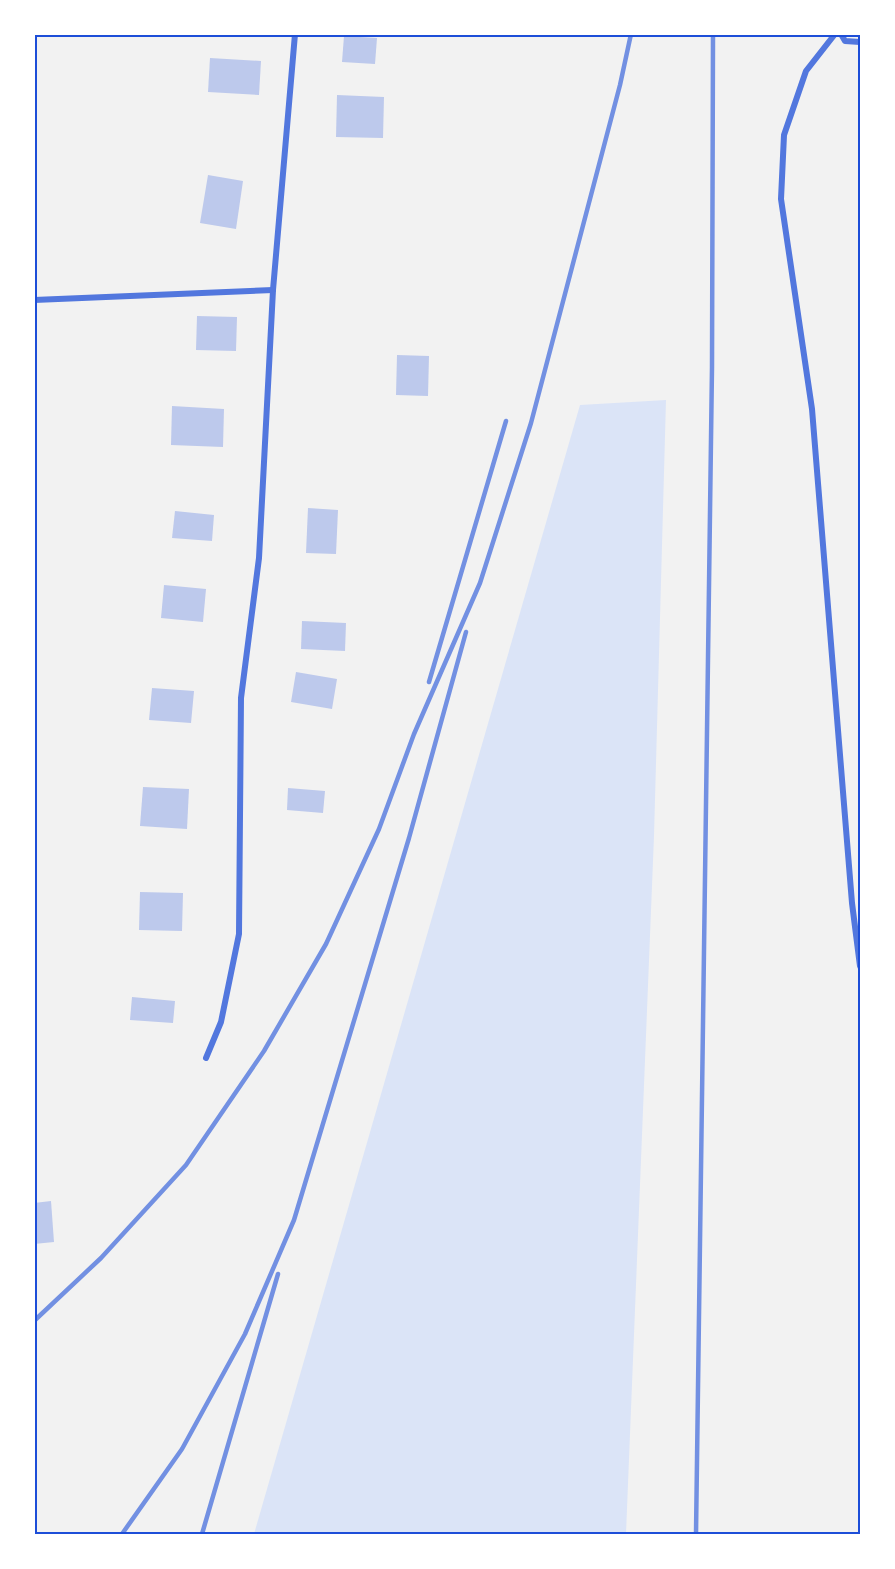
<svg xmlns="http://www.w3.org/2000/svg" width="895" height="1569" viewBox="0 0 895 1569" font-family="'Roboto Condensed',sans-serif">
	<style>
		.green { fill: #dbe4f7 }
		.building { fill: #bdc9ec }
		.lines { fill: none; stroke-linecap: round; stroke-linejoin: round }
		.minor { stroke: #5277de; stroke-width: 6 }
		.rail { stroke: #7290e2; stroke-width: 4.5 }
		.neatline { fill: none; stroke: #1d4ed8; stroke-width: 2 }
	</style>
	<rect width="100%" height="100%" fill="#f2f2f2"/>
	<path class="green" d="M666,400L654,836L626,1534H254L580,405Z"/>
	<g class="building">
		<path d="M344,36L377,38L375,64L342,62Z"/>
		<path d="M210,58L261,61L259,95L208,92Z"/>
		<path d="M337,95L384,97L383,138L336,137Z"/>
		<path d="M208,175L243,181L236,229L200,223Z"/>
		<path d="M197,316L237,317L236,351L196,350Z"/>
		<path d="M397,355L429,356L428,396L396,395Z"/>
		<path d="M172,406L224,409L223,447L171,445Z"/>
		<path d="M308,508L338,510L336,554L306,553Z"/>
		<path d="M175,511L214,515L212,541L172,538Z"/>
		<path d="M164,585L206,589L203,622L161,618Z"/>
		<path d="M302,621L346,623L345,651L301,649Z"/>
		<path d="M296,672L337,679L332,709L291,702Z"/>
		<path d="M152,688L194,691L191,723L149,720Z"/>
		<path d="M143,787L189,789L187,829L140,826Z"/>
		<path d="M288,788L325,791L323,813L287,810Z"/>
		<path d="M140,892L183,893L182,931L139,930Z"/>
		<path d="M132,997L175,1001L173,1023L130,1020Z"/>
		<path d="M51,1201L54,1242L34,1244V1203Z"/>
	</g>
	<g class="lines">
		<g class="minor">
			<path d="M835,34L806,71L784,135L781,199L812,409L852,903L860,966"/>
			<path d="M841,34L845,41L860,42"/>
			<path d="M34,300L273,290"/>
			<path d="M206,1058L221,1022L239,934L241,698L259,558L273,290L295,34"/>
		</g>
		<g class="rail">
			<path d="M429,682L506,421"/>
			<path d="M34,1321L101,1258L186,1165L264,1051L326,944L379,829L414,734L480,583L531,423L620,85L631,34"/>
			<path d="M122,1534L182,1449L245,1334L294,1220L409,838L466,632"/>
			<path d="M202,1534L278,1274"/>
			<path d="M696,1534L712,367L713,34"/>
		</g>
	</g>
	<rect width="895" height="1569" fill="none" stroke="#ffffff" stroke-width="72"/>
	<rect x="36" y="36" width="823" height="1497" class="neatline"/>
</svg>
